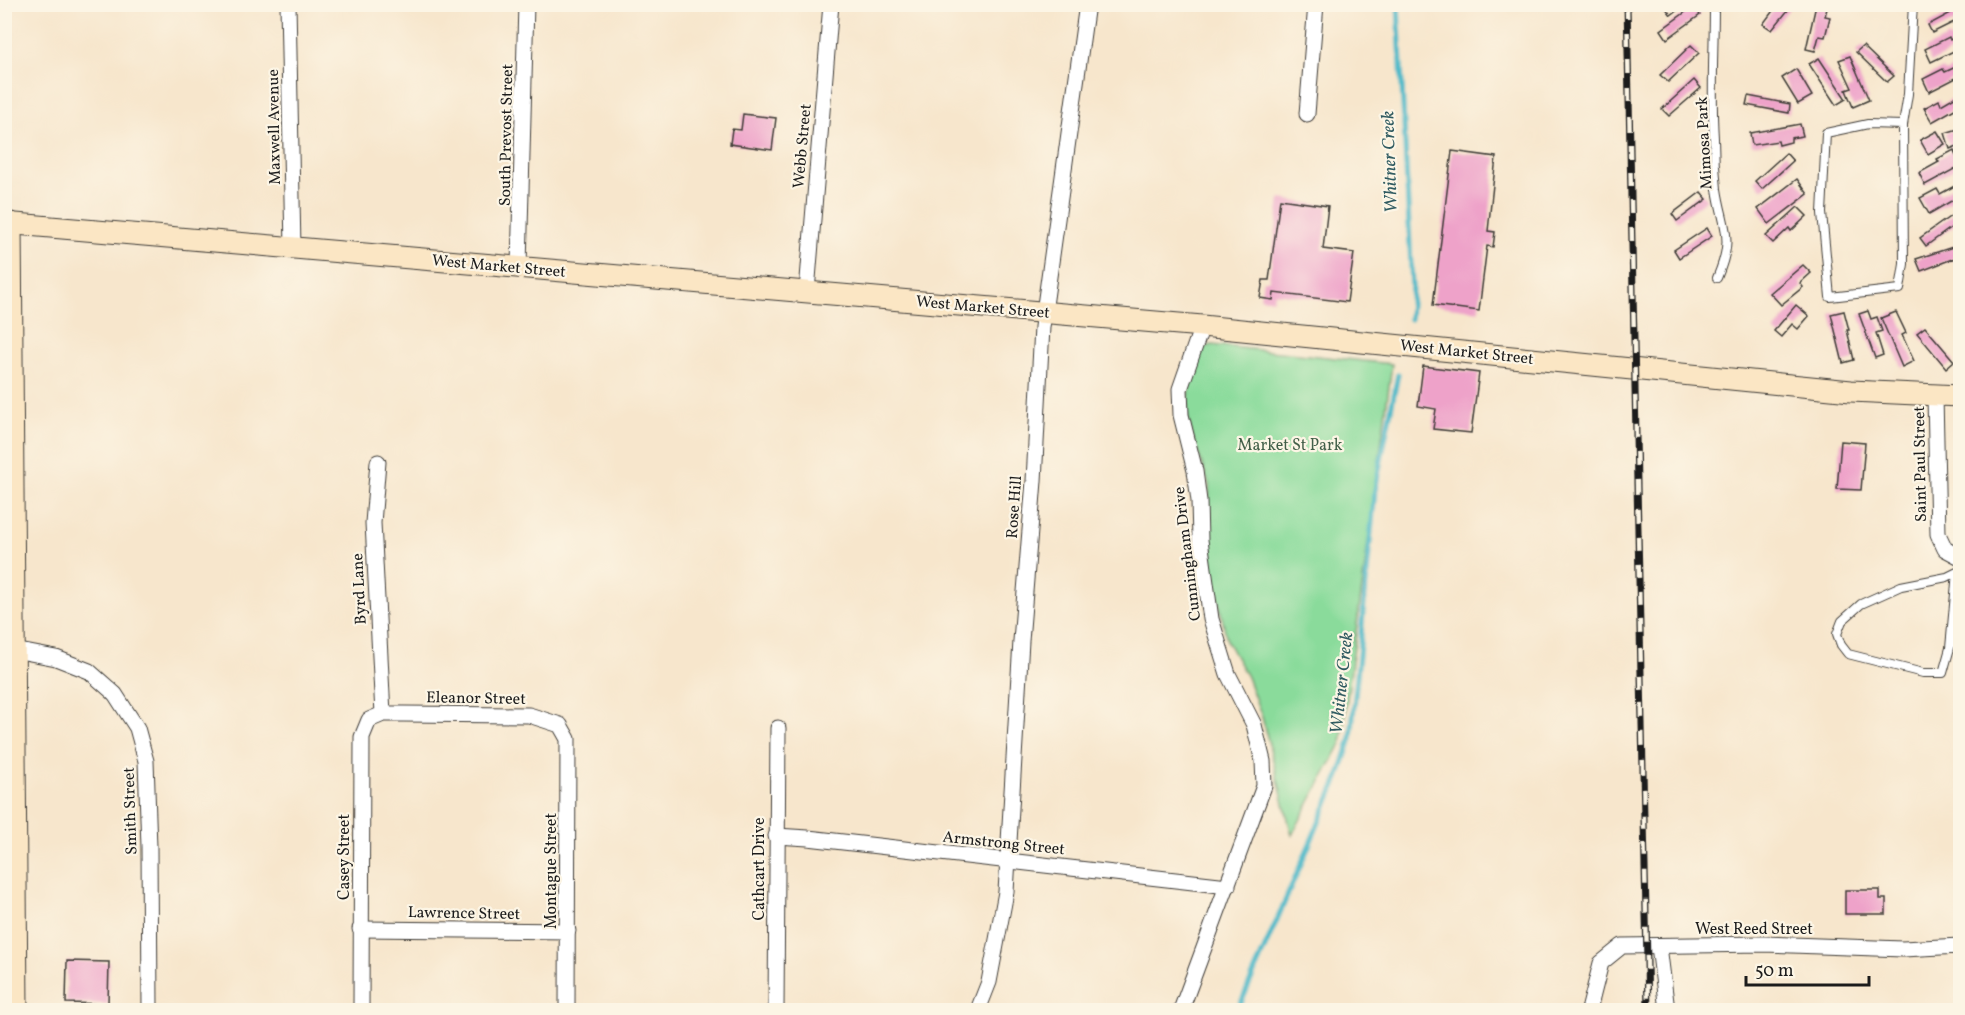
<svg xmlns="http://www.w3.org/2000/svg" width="1965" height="1015" viewBox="0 0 1965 1015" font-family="Vollkorn,serif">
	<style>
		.green { fill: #8adb9b; stroke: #537c5c; stroke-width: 1.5 }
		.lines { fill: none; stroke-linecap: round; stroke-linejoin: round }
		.stream { stroke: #4db9c9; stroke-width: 5 }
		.building { fill: #eea2c9 }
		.lane-casing { stroke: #3d3a36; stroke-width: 10 }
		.street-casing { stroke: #3d3a36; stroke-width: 17 }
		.secondary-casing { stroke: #3d3a36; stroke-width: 23 }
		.lane { stroke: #fff; stroke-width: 8 }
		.street { stroke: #fff; stroke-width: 15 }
		.secondary { stroke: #fbe6c4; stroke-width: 21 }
		.rail-casing { stroke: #1c1c1c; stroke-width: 7 }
		.rail { stroke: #fcf5e5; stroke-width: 4.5; stroke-dasharray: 14; stroke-linecap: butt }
		.labels { text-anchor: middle; stroke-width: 4.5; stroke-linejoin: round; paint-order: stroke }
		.street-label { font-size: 16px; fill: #1c1c1c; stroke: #fcf5e5 }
		.park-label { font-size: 16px; fill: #425f48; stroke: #fcf5e5 }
		.water-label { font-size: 18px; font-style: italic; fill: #305b61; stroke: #fcf5e5 }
	</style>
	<rect width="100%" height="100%" fill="#fcf5e5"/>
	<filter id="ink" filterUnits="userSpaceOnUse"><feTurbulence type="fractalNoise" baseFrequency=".0167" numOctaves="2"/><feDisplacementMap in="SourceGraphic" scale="12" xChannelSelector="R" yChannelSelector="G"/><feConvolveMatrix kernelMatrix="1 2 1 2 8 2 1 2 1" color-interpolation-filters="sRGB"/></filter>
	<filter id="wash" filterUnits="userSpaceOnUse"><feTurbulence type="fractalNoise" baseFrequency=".008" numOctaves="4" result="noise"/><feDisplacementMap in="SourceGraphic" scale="24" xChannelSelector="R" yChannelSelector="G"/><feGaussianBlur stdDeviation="1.35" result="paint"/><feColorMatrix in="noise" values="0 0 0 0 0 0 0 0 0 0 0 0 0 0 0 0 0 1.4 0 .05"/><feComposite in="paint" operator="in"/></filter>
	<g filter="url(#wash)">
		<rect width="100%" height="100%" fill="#f7e6cc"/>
		<path class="green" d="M1212,345L1392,364L1341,744L1292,835L1262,717L1247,677L1227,641L1211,565L1209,485L1192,435L1187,412L1190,385L1202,348Z"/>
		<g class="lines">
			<g class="stream">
				<path d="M1398,4L1412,286L1410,319"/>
				<path d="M1238,1010L1339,776L1351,738L1375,490L1398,374"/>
			</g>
		</g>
		<g id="blocks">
			<g class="building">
				<path d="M1669,4H1686L1671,15L1665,7Z"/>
				<path d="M1778,4H1793L1772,30L1763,24Z"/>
				<path d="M1816,5H1828L1825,16L1830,17L1825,37L1819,36L1815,51L1806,49Z"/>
				<path d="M1694,6L1700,15L1667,39L1661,30Z"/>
				<path d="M1960,8V19L1932,33L1928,25Z"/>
				<path d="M1960,35V48L1931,62L1925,49L1949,37L1950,40Z"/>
				<path d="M1691,45L1699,53L1668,82L1660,75Z"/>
				<path d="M1863,46L1894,76L1887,82L1856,52Z"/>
				<path d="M1850,56L1869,100L1853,107L1846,90L1852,88L1839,60Z"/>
				<path d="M1819,58L1846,99L1836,105L1809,64Z"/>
				<path d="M1960,65V76L1929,92L1923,79L1943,69L1945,72Z"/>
				<path d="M1796,69L1812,96L1798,104L1782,78Z"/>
				<path d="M1694,80L1701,88L1669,116L1662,109Z"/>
				<path d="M1958,95L1960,106L1932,122L1924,108L1939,100L1941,105Z"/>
				<path d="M1748,96L1790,104L1789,113L1746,105Z"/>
				<path d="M743,114L776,118L772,150L730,144L732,129L741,130Z"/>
				<path d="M1800,124L1803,136L1791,138V142L1779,145L1778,141L1752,145L1750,133Z"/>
				<path d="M1958,129L1960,145L1950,149L1945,133Z"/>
				<path d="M1937,131L1945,144L1928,154L1920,140Z"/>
				<path d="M1954,150L1960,166L1925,185L1919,173L1939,162L1937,159Z"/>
				<path d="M1452,151L1496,157L1488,231L1495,232L1493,247L1487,246L1479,311L1433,305Z"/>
				<path d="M1786,153L1793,161L1762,189L1755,181Z"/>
				<path d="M1797,179L1808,194L1769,224L1758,209Z"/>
				<path d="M1960,183V196L1929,214L1920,198L1937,189L1940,194Z"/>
				<path d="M1701,192L1707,199L1677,221L1672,214Z"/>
				<path d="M1280,199L1328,206L1323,249L1354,253L1347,302L1274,293L1273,300L1260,298L1263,280H1269Z"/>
				<path d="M1798,207L1807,216L1791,231L1789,228L1773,243L1766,236Z"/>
				<path d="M1955,213L1960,221L1926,246L1920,238Z"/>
				<path d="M1707,228L1712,236L1679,258L1674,250Z"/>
				<path d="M1956,246L1960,256L1921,271L1916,259Z"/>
				<path d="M1803,265L1811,273L1800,283L1803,287L1781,305L1770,293Z"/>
				<path d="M1796,305L1809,316L1798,329L1792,324L1781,337L1774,331Z"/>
				<path d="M1844,311L1849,330H1847L1854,360L1843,363L1831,314Z"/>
				<path d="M1868,311L1871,319L1877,317L1882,331L1876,333L1883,355L1875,358L1859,314Z"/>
				<path d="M1896,312L1906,333L1902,335L1914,361L1902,367L1881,318Z"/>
				<path d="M1925,327L1954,361L1946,368L1917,333Z"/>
				<path d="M1423,366L1479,373L1471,433L1433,429L1436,409L1418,406Z"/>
				<path d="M1841,441L1865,443L1861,490L1837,489Z"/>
				<path d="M1845,890H1880V899H1886V914H1845Z"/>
				<path d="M67,961L109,962L108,1004L66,1003Z"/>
			</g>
		</g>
	</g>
	<g filter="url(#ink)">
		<use href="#blocks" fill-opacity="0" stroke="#3d3a36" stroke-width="1.5"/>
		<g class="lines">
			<defs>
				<g id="lane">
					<path d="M1714,4C1714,49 1711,94 1714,138C1714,155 1715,172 1717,189C1723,229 1735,236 1717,278"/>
					<path d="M1868,124L1903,125L1904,264L1900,289L1830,297L1822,213L1826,133Z"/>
					<path d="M1903,125L1908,94L1913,4"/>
					<path d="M1957,572L1950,648L1943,673H1923L1848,654L1841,645L1837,634L1842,621L1861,604L1901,586L1947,577Z"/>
				</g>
				<g id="street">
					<path d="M288,4L293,248"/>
					<path d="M1307,114L1316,4"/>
					<path d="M519,266L526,4"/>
					<path d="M807,291L831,4"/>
					<path d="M1935,396L1938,534L1945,549L1960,557"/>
					<path d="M378,462L373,523L383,714"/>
					<path d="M14,650L56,658L89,671L115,694L137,728L146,761L149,847L150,1010"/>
					<path d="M776,836L808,838L1228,886"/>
					<path d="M360,929L568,931"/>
					<path d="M1659,946L1667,1010"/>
					<path d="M361,1010L362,737L369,720L383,714H403L529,715L560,725L568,739L567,1010"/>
					<path d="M776,1010L778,728"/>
					<path d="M978,1010L989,982L1006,892L1021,641L1034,481L1042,327L1087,4"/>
					<path d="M1181,1010L1264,786L1263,761L1254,725L1228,674L1211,619L1200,540L1199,501L1195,471L1181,415L1180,389L1202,326"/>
					<path d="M1589,1010L1601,963L1622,946L1763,944L1903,949L1960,946"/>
				</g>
				<g id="secondary">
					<path d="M4,223L1202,326L1851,391L1960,396"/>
					<path d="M11,223L17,1010"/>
				</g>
			</defs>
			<use href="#lane" class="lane-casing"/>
			<use href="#street" class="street-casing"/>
			<use href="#secondary" class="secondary-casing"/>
			<use href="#lane" class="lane"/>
			<use href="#street" class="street"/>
			<use href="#secondary" class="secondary"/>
			<defs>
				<path id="rail" d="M1627,4L1648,1010"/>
			</defs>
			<use href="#rail" class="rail-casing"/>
			<use href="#rail" class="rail"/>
		</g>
	</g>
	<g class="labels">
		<g class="street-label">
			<text transform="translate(273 127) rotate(-91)" y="6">Maxwell Avenue</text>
			<text transform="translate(505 135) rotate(-89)" y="6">South Prevost Street</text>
			<text transform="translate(1703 143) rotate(-93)" y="6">Mimosa Park</text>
			<text transform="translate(801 146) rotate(-85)" y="6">Webb Street</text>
			<text transform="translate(499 265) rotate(5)" y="6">West Market Street</text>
			<text transform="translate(983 306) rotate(5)" y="6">West Market Street</text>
			<text transform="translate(1467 351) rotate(6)" y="6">West Market Street</text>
			<text transform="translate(1919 464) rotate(-91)" y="6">Saint Paul Street</text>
			<text transform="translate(1013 507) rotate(-86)" y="6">Rose Hill</text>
			<text transform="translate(1186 554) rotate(-97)" y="6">Cunningham Drive</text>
			<text transform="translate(358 589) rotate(-93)" y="6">Byrd Lane</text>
			<text transform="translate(476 697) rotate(1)" y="6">Eleanor Street</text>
			<text transform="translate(129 811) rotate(-92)" y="6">Smith Street</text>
			<text transform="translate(1004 842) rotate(6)" y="6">Armstrong Street</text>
			<text transform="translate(343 857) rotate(-90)" y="6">Casey Street</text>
			<text transform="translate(758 869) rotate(-90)" y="6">Cathcart Drive</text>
			<text transform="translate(550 871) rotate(-90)" y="6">Montague Street</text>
			<text transform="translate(464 912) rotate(1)" y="6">Lawrence Street</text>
			<text x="1754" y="934">West Reed Street</text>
		</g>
		<g class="park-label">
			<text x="1290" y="450">Market St Park</text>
		</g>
		<g class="water-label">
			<text transform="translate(1389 162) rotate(-92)" y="6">Whitner Creek</text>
			<text transform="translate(1341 683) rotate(-84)" y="6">Whitner Creek</text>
		</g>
	</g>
	<rect width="1965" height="1015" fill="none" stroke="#fcf5e5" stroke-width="24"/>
	<path d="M1746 976v9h123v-9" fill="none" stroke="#1c1c1c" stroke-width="3"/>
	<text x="1755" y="976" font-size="18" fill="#1c1c1c" stroke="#fcf5e5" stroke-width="4.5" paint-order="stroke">50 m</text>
</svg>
